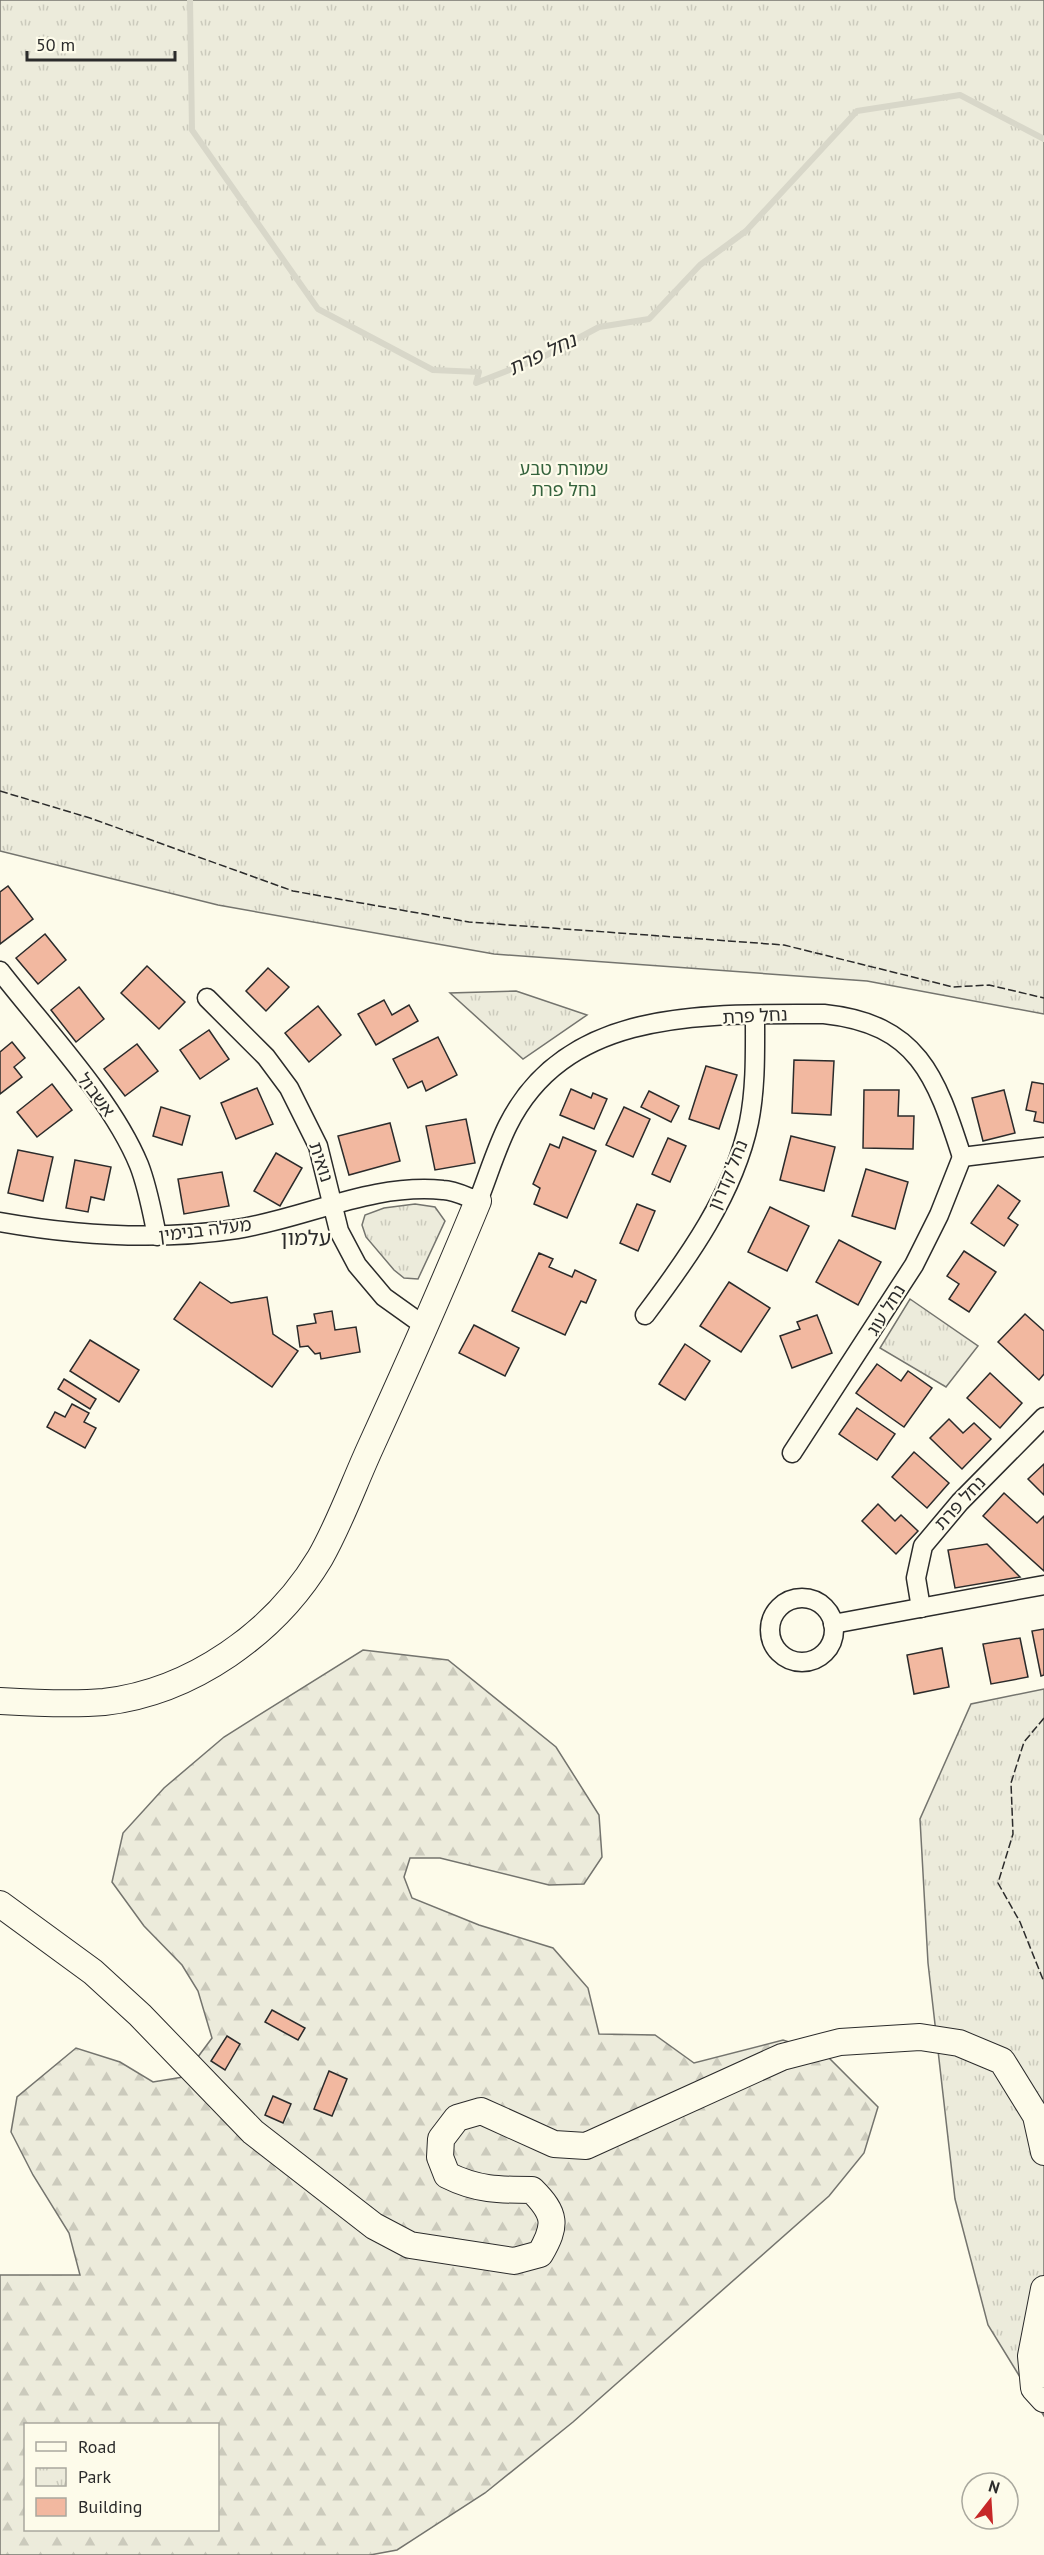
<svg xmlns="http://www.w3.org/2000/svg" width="1044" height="2555" viewBox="0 0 1044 2555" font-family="'PT Sans','Noto Sans Hebrew',sans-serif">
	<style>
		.forest { fill: url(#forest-firs); stroke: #74746e; stroke-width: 1.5; fill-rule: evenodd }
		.park { fill: url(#park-tufts); stroke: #74746e; stroke-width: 1.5 }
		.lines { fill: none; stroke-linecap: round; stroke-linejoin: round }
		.stream { stroke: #d8d7c9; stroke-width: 6 }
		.building { fill: #f2b8a0; stroke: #2b2b2b; stroke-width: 1.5 }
		.street-casing { stroke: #2b2b2b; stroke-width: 21 }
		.secondary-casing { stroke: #2b2b2b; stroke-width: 28 }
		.street { stroke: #fdfbea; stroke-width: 18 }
		.secondary { stroke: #fdfbea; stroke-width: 26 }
		.fence { stroke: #2b2b2b; stroke-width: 1.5; stroke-dasharray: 8 3; stroke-linecap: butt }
		.labels { text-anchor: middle; stroke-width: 4.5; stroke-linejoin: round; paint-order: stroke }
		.park-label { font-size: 18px; fill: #34623c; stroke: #fdfbea }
		.street-label { font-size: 18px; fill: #2b2b2b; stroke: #fdfbea }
		.water-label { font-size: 20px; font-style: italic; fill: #2b2b2b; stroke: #fdfbea }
		.quarter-label { font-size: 21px; fill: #2b2b2b; stroke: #fdfbea }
	</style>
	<defs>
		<pattern id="forest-firs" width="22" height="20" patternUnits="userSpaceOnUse" patternTransform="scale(1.5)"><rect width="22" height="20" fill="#ecebdb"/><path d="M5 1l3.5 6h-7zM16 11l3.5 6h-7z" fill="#cbcabc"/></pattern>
		<pattern id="park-tufts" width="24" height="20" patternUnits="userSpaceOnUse" patternTransform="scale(1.5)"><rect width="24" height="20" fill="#ecebdb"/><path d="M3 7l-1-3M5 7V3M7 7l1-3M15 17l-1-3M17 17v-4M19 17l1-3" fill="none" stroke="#cbcabc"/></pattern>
	</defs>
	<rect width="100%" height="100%" fill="#fdfbea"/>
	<path class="forest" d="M363,1650L448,1660L556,1747L599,1815L602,1857L584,1884L549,1885L440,1858H410L404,1877L412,1898L479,1925L553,1948L588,1988L599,2034L655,2035L694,2063L783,2040L824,2053L878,2107L864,2153L829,2196L573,2422L485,2493L397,2550L370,2555H0V2275H80L69,2233L33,2175L11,2132L17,2097L76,2048L120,2062L153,2082L183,2077L212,2038L198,1991L182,1965L144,1926L112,1882L123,1833L164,1788L224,1737ZM26,2424H218V2530H26Z"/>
	<g class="park">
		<path d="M0,0H1044V1014L867,981L494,954L218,905L0,851Z"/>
		<path d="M516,991L587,1015L523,1059L450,993Z"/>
		<path d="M415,1204L435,1207L445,1221L418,1279L404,1278L394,1270L366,1237L362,1225L365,1215L384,1208Z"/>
		<path d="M910,1299L978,1346L946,1387L880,1348Z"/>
		<path d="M1044,1689V2416L988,2325L955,2199L928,1963L920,1819L971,1704Z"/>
	</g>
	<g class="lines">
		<path class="stream" d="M190,0L192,130L318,309L433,370L479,372L476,383L543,357L599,327L649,319L700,265L746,231L857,111L960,95L1044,139"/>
	</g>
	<g class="building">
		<path d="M8,886L33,919L0,944V892Z"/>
		<path d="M45,934L66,960L38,984L16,958Z"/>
		<path d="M147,966L185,1002L159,1029L121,993Z"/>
		<path d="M268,968L289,987L266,1011L246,991Z"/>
		<path d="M79,987L104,1019L76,1042L51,1010Z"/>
		<path d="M384,1000L392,1015L409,1005L418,1021L376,1045L358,1014Z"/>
		<path d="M318,1006L341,1035L309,1062L285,1033Z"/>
		<path d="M209,1030L229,1059L200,1079L180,1050Z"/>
		<path d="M438,1037L457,1075L426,1091L422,1081L408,1088L393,1059Z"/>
		<path d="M12,1042L25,1058L14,1067L22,1077L0,1094V1052Z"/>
		<path d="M137,1044L158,1071L125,1096L104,1069Z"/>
		<path d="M794,1060L834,1061L831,1115L792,1113Z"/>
		<path d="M706,1066L737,1075L719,1129L689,1119Z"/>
		<path d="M1032,1082L1044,1084V1123L1034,1121L1036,1112L1026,1110Z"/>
		<path d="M52,1084L72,1110L37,1137L17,1112Z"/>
		<path d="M257,1088L273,1124L236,1139L221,1103Z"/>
		<path d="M571,1089L591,1098L593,1093L607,1099L594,1129L560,1115Z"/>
		<path d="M864,1090H899L898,1116H914L913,1149L863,1148Z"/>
		<path d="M1004,1090L1015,1133L983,1141L972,1098Z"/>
		<path d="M649,1091L679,1106L671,1122L641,1107Z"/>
		<path d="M161,1107L190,1116L182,1145L153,1136Z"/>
		<path d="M624,1107L650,1119L633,1157L606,1145Z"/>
		<path d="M466,1119L475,1163L435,1170L426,1126Z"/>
		<path d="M390,1123L400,1161L349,1175L338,1136Z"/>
		<path d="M791,1136L835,1147L824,1191L780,1180Z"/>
		<path d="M563,1137L596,1151L567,1218L534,1204L540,1188L533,1184L550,1144L559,1148Z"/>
		<path d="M668,1138L686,1146L670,1182L652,1174Z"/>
		<path d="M18,1150L53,1157L43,1201L8,1193Z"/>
		<path d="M276,1153L302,1168L280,1206L254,1191Z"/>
		<path d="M75,1160L111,1167L104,1200L91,1197L88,1212L66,1208Z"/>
		<path d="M866,1169L908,1182L895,1229L852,1216Z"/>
		<path d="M222,1172L229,1206L184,1214L178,1179Z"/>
		<path d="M998,1185L1020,1201L1008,1218L1018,1225L1004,1246L971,1223Z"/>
		<path d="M637,1204L655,1211L638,1251L620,1243Z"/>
		<path d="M770,1207L809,1226L787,1271L748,1252Z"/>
		<path d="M839,1240L881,1262L858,1305L816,1282Z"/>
		<path d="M964,1251L996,1272L969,1312L949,1299L959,1284L947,1276Z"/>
		<path d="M539,1253L553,1259L549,1267L572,1277L575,1270L596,1280L586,1303L581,1301L565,1335L512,1311Z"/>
		<path d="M200,1282L231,1303L267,1297L273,1334L298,1351L272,1387L174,1319Z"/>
		<path d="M729,1282L770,1308L741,1352L700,1326Z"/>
		<path d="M332,1311L335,1330L356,1327L360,1352L321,1359L320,1353L315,1354L308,1346L300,1347L297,1326L316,1323L314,1314Z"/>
		<path d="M1025,1314L1044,1331V1374L1039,1380L998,1342Z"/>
		<path d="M817,1315L832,1353L792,1368L780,1336L800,1329L797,1322Z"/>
		<path d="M474,1325L519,1348L505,1376L459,1353Z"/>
		<path d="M90,1340L139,1370L119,1402L70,1371Z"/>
		<path d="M685,1344L710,1361L685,1400L659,1384Z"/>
		<path d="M877,1364L901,1381L908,1371L932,1388L904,1427L856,1393Z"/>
		<path d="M990,1373L1022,1403L1000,1428L967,1398Z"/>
		<path d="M64,1379L96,1399L90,1409L58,1389Z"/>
		<path d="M72,1404L89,1413L84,1422L96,1428L85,1448L47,1427L55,1412L65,1417Z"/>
		<path d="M857,1408L895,1434L877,1460L839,1434Z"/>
		<path d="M949,1419L963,1433L974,1423L991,1439L962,1469L930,1438Z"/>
		<path d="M914,1452L949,1483L927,1508L892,1477Z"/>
		<path d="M1044,1464V1495L1028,1479Z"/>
		<path d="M1004,1493L1037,1523L1044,1516V1571L983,1516Z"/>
		<path d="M878,1504L895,1521L901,1515L918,1531L896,1554L862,1521Z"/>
		<path d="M987,1544L1020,1577L955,1588L948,1550Z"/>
		<path d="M1044,1629V1675L1041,1676L1032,1631Z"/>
		<path d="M1020,1638L1028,1677L991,1684L983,1644Z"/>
		<path d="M942,1648L949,1687L914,1694L907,1655Z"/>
		<path d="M272,2010L305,2028L298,2040L265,2022Z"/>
		<path d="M227,2036L240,2044L225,2070L211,2061Z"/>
		<path d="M329,2071L347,2079L332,2116L314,2109Z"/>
		<path d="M273,2096L291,2104L283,2123L265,2115Z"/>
	</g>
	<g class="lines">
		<defs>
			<g id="street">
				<path d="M0,971C45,1029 112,1099 139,1165C148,1188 152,1212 157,1236"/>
				<path d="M207,998L266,1057L289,1088L318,1146L339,1231L357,1265L384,1297L426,1327"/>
				<path d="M962,1157L1044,1147"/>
				<path d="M0,1222C79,1236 157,1241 237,1229C307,1218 371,1183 443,1190C454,1190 467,1197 478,1201C488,1176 496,1149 508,1125C568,1005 710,1015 824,1014C918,1024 936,1076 962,1157"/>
				<path d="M645,1315C688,1258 734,1194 749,1122C756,1087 755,1051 755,1016"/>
				<path d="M792,1453L914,1265L939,1215L962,1157"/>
				<circle cx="802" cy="1630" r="32"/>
				<path d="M921,1608L916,1578L923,1546L960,1502L1044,1417"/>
				<path d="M833,1624L1044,1585"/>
			</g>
			<g id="secondary">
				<path d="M0,1701C34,1703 71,1705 104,1702C192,1692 275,1633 320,1558C340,1523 354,1483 371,1446C408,1365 444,1284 478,1201"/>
				<path d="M0,1904L93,1972L140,2015L253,2132L374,2226L410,2245L514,2261L540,2254C557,2225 556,2214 532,2190C499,2190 477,2190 447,2175L440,2157L441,2139L457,2118L481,2111L554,2144L586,2146L782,2057L840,2042L920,2037L959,2043L1002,2061L1036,2116L1044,2152"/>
				<path d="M1044,2289L1031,2356L1034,2388L1044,2399"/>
			</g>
		</defs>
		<use href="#street" class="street-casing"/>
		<use href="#secondary" class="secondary-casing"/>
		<use href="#street" class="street"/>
		<use href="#secondary" class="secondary"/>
		<g class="fence">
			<path d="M0,791L90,818L293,891L469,922L784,945L953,987L989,985L1044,998"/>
			<path d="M1044,1718L1024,1742L1011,1783L1013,1834L998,1883L1020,1922L1044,1982"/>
		</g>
	</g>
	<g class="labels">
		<g class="park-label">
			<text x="564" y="475">שמורת טבע<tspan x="564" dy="21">נחל פרת</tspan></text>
		</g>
		<g class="street-label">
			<text transform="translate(755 1016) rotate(-3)" y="6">נחל פרת</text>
			<text transform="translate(96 1095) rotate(53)" y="6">אשבול</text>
			<text transform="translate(321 1162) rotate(72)" y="6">נואית</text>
			<text transform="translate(728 1175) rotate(-67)" y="6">נחל קדרון</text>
			<text transform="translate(205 1230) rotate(-7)" y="6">מעלה בנימין</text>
			<text transform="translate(886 1310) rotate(-58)" y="6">נחל עוג</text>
			<text transform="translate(960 1503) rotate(-47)" y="6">נחל פרת</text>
		</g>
		<g class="water-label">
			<text transform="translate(542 354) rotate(-25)" y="7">נחל פרת</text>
		</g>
		<g class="quarter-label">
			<text x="306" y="1245">עלמון</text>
		</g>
	</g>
	<rect x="24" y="2423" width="195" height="108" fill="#fdfbea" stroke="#a9a89e" stroke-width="1.5"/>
	<rect x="36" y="2442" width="30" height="9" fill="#fdfbea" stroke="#a9a89e" stroke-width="1.5"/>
	<text x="78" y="2453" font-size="18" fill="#2b2b2b">Road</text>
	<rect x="36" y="2468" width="30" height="18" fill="url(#park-tufts)" stroke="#a9a89e" stroke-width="1.5"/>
	<text x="78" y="2483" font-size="18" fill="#2b2b2b">Park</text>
	<rect x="36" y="2498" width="30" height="18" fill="#f2b8a0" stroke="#a9a89e" stroke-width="1.5"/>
	<text x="78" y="2513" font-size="18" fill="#2b2b2b">Building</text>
	<g transform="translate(990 2501) rotate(17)"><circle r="28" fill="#fdfbea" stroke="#a9a89e" stroke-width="1.5"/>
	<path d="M0-4.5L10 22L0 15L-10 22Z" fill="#c62828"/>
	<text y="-9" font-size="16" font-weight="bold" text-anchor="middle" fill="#2b2b2b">N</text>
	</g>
	<path d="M27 51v9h148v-9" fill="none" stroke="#2b2b2b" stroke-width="3"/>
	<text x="36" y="51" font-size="18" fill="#2b2b2b" stroke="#fdfbea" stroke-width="4.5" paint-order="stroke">50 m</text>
</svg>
